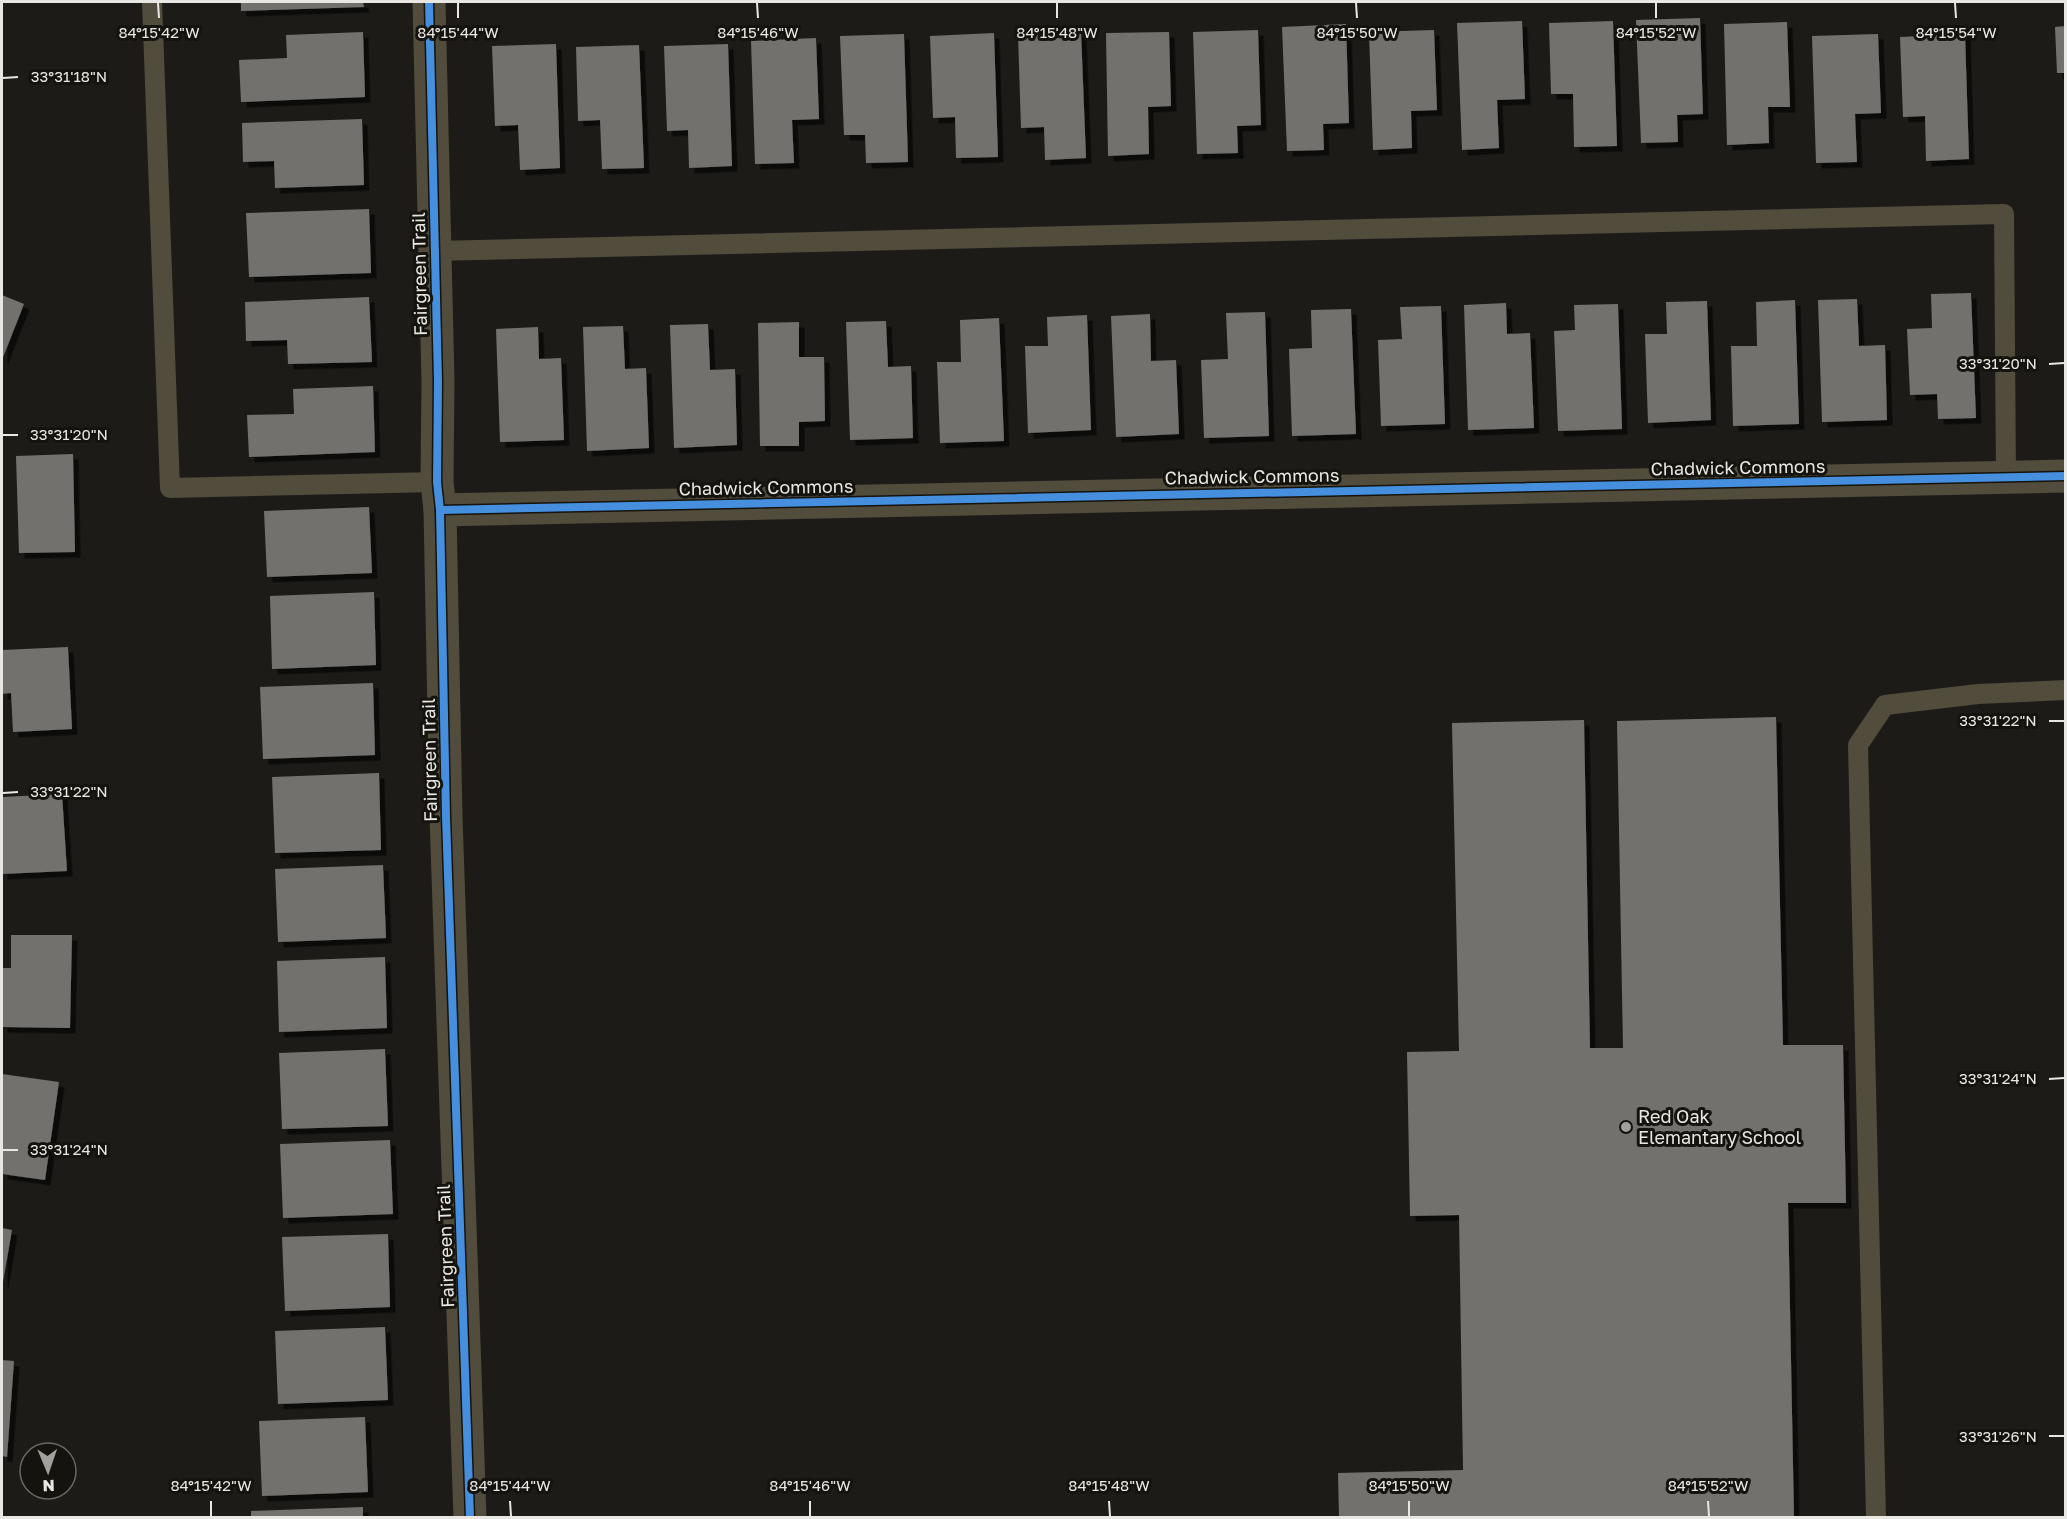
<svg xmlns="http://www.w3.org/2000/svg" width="2067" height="1519" viewBox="0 0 2067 1519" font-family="'Golos Text',sans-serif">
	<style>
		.building { fill: #72716e; filter: url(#shadow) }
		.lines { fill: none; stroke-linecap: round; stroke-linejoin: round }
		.service { stroke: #524c3d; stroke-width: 20 }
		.minor { stroke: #524c3d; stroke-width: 33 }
		.cycleway-casing { stroke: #14130d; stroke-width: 11 }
		.cycleway { stroke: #468fdf; stroke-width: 8 }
		.ticks { fill: none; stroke: #e9e7e3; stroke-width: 2 }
		.poi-dot { fill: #a1a09c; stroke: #14130d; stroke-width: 2 }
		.labels { text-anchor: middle; stroke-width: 6; stroke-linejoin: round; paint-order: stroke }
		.street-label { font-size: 18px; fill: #e9e7e3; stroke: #14130d }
		.poi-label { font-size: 18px; fill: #e9e7e3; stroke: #14130d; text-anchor: start }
		.ticks-label { font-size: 15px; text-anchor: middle; fill: #e9e7e3; stroke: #14130d; stroke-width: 6; stroke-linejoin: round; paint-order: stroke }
	</style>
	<defs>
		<filter id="shadow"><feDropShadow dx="5.5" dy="5.5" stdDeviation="0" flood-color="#0009"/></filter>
	</defs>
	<rect width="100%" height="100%" fill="#1c1b18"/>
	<g class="building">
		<path d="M241,2H363L364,7L241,11Z"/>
		<path d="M1700,18L1703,114L1677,115L1678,142L1641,143L1636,20Z"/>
		<path d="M1522,21L1525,99L1497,100L1499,148L1462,150L1457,23Z"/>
		<path d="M1613,21L1617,146L1574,147L1573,94H1551L1549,23Z"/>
		<path d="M1787,22L1790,107H1768L1769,143L1727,145L1724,24Z"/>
		<path d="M1346,24L1349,123L1323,124L1324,150L1287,151L1282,27Z"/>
		<path d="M2066,26V73H2057L2055,27Z"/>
		<path d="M1258,30L1261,125L1237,126L1238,153L1197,154L1193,32Z"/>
		<path d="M1434,30L1437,110L1411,111L1412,148L1373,150L1369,32Z"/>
		<path d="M363,32L365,97L241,102L239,60L287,58L286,35Z"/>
		<path d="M1081,32L1086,158L1045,160L1044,127L1021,128L1018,34Z"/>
		<path d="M1169,32L1171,106L1148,107L1149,154L1108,156L1106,33Z"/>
		<path d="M994,33L998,157L956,158L955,117L933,118L930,36Z"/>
		<path d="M904,34L908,162L866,163L865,135H844L840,36Z"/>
		<path d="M1878,34L1881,113L1855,114L1857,162L1816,163L1812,36Z"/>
		<path d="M1965,34L1969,159L1926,161L1925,116L1903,117L1900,37Z"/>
		<path d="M816,38L819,119L792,120L794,163L755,164L751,41Z"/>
		<path d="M556,44L560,168L520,170L518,125L495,126L492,46Z"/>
		<path d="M728,44L732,166L689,168L688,130L667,131L664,46Z"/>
		<path d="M639,45L644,168L602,169L600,120L578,121L576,47Z"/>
		<path d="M362,119L364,185L275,188L274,161L243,162L242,123Z"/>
		<path d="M369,209L371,273L249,277L246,213Z"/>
		<path d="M1971,293L1976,418L1938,419L1937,394L1910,395L1907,329L1932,328L1931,294Z"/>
		<path d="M2,295L24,304L2,360Z"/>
		<path d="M369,297L372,362L288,364L287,340L246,341L245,302Z"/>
		<path d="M1857,299L1859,346L1885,345L1887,420L1822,422L1818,300Z"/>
		<path d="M1795,300L1799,424L1733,426L1731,346H1757L1756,302Z"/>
		<path d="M1707,301L1711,420L1648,423L1645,334H1667L1666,302Z"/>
		<path d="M1506,303L1507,334L1530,333L1534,428L1468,430L1464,305Z"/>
		<path d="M1618,304L1622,429L1558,431L1554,331L1575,330L1574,305Z"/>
		<path d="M1441,306L1445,424L1381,426L1378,340L1402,339L1400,307Z"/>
		<path d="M1351,309L1356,434L1292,436L1289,349L1312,348L1311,310Z"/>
		<path d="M1265,312L1269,436L1204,438L1201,360L1228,359L1226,313Z"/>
		<path d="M1150,314L1151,361L1176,360L1179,434L1116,437L1111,316Z"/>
		<path d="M1087,315L1091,430L1028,433L1025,346H1048L1047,317Z"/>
		<path d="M999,318L1004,441L940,443L937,362H961L960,320Z"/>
		<path d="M886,321L888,367L911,366L913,438L850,440L846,322Z"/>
		<path d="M799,322V357H824L825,421L799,422V446H760L758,323Z"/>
		<path d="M708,324L710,370L735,369L737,445L674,448L670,325Z"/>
		<path d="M623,326L625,369L646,368L649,448L587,451L583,327Z"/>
		<path d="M538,327L539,359L561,358L564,440L500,442L496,329Z"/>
		<path d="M373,386L375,452L249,457L247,415L294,414L293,389Z"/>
		<path d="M73,454L75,552L19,553L16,456Z"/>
		<path d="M369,507L372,573L267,577L264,511Z"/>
		<path d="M374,592L376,665L272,669L270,596Z"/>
		<path d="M68,647L72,729L13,732L11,693L2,694V650Z"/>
		<path d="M373,683L375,755L263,759L260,687Z"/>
		<path d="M1776,717L1783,1045H1843L1846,1203H1788L1794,1518H1339L1338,1473L1463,1470L1459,1215L1410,1216L1407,1052L1459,1051L1452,723L1584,720L1590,1048H1623L1617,721Z"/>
		<path d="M379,773L381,850L275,853L272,777Z"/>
		<path d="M62,794L67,871L2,874V797Z"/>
		<path d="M383,865L386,938L278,942L275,869Z"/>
		<path d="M11,935H72L70,1028L2,1027V968H11Z"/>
		<path d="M385,957L387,1028L279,1032L277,961Z"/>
		<path d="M385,1049L388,1126L282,1129L279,1053Z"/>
		<path d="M2,1074L59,1082L45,1180L2,1174Z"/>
		<path d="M390,1140L393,1214L283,1218L280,1144Z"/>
		<path d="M2,1228L12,1230L3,1282H2Z"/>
		<path d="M388,1234L390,1307L285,1311L282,1237Z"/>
		<path d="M385,1327L388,1400L278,1404L275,1331Z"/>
		<path d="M2,1360L14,1361L7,1457L2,1456Z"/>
		<path d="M365,1417L368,1492L262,1496L259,1421Z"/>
		<path d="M363,1507V1518H251V1511Z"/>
	</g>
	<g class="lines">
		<g class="service">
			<path d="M152,2L170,488L437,482"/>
			<path d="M434,251L2004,214L2006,478"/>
			<path d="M1876,1518L1858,745L1885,705L1978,694L2066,690"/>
		</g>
		<g class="minor">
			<path d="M429,2L438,381L437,482L440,510L446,817L470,1518"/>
			<path d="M440,510L2066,476"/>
		</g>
		<defs>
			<g id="cycleway">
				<path d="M429,2L438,381L437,482L440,510L446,817L470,1518"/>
				<path d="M440,510L2066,476"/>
			</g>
		</defs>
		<use href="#cycleway" class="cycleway-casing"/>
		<use href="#cycleway" class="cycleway"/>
	</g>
	<path class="ticks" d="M158,3L159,18M458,3V18M757,3L758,18M1057,3V18M1356,3L1357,18M1656,3V18M1955,3L1956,18M3,78L18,77M2049,364L2064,363M3,435H18M2049,721H2064M3,793L18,792M2049,1079L2064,1078M3,1150H18M2049,1436H2064M211,1501V1516M510,1501L511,1516M810,1501V1516M1109,1501L1110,1516M1409,1501V1516M1708,1501L1709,1516"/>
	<circle class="poi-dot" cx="1626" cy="1127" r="6"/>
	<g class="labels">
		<g class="street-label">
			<text transform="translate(420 274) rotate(-91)" y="6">Fairgreen Trail</text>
			<text transform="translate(1738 468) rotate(-1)" y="6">Chadwick Commons</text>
			<text transform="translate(1252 477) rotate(-1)" y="6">Chadwick Commons</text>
			<text transform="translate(766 488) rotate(-1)" y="6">Chadwick Commons</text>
			<text transform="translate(430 760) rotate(-91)" y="6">Fairgreen Trail</text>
			<text transform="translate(446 1246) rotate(-92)" y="6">Fairgreen Trail</text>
		</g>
		<g class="poi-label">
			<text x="1638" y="1123">Red Oak<tspan x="1638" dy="21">Elemantary School</tspan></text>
		</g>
	</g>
	<g class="ticks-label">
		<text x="159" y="38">84°15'42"W</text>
		<text x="458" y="38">84°15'44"W</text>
		<text x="758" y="38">84°15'46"W</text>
		<text x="1057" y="38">84°15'48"W</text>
		<text x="1357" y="38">84°15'50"W</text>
		<text x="1656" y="38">84°15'52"W</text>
		<text x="1956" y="38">84°15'54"W</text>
		<text x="69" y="82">33°31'18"N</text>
		<text x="1998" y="369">33°31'20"N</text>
		<text x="69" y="440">33°31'20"N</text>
		<text x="1998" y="726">33°31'22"N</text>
		<text x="69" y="797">33°31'22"N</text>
		<text x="1998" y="1084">33°31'24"N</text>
		<text x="69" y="1155">33°31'24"N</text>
		<text x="1998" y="1442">33°31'26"N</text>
		<text x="211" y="1491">84°15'42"W</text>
		<text x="510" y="1491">84°15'44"W</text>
		<text x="810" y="1491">84°15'46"W</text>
		<text x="1109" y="1491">84°15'48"W</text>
		<text x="1409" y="1491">84°15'50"W</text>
		<text x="1708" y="1491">84°15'52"W</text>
	</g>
	<rect width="2067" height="1519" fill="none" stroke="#e9e7e3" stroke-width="6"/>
	<g transform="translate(48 1471) rotate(178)"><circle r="28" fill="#14130d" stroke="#696863" stroke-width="1.5"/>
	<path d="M0-4.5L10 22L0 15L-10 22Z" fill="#a1a09c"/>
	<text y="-9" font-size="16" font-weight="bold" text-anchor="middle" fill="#e9e7e3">N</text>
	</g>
</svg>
